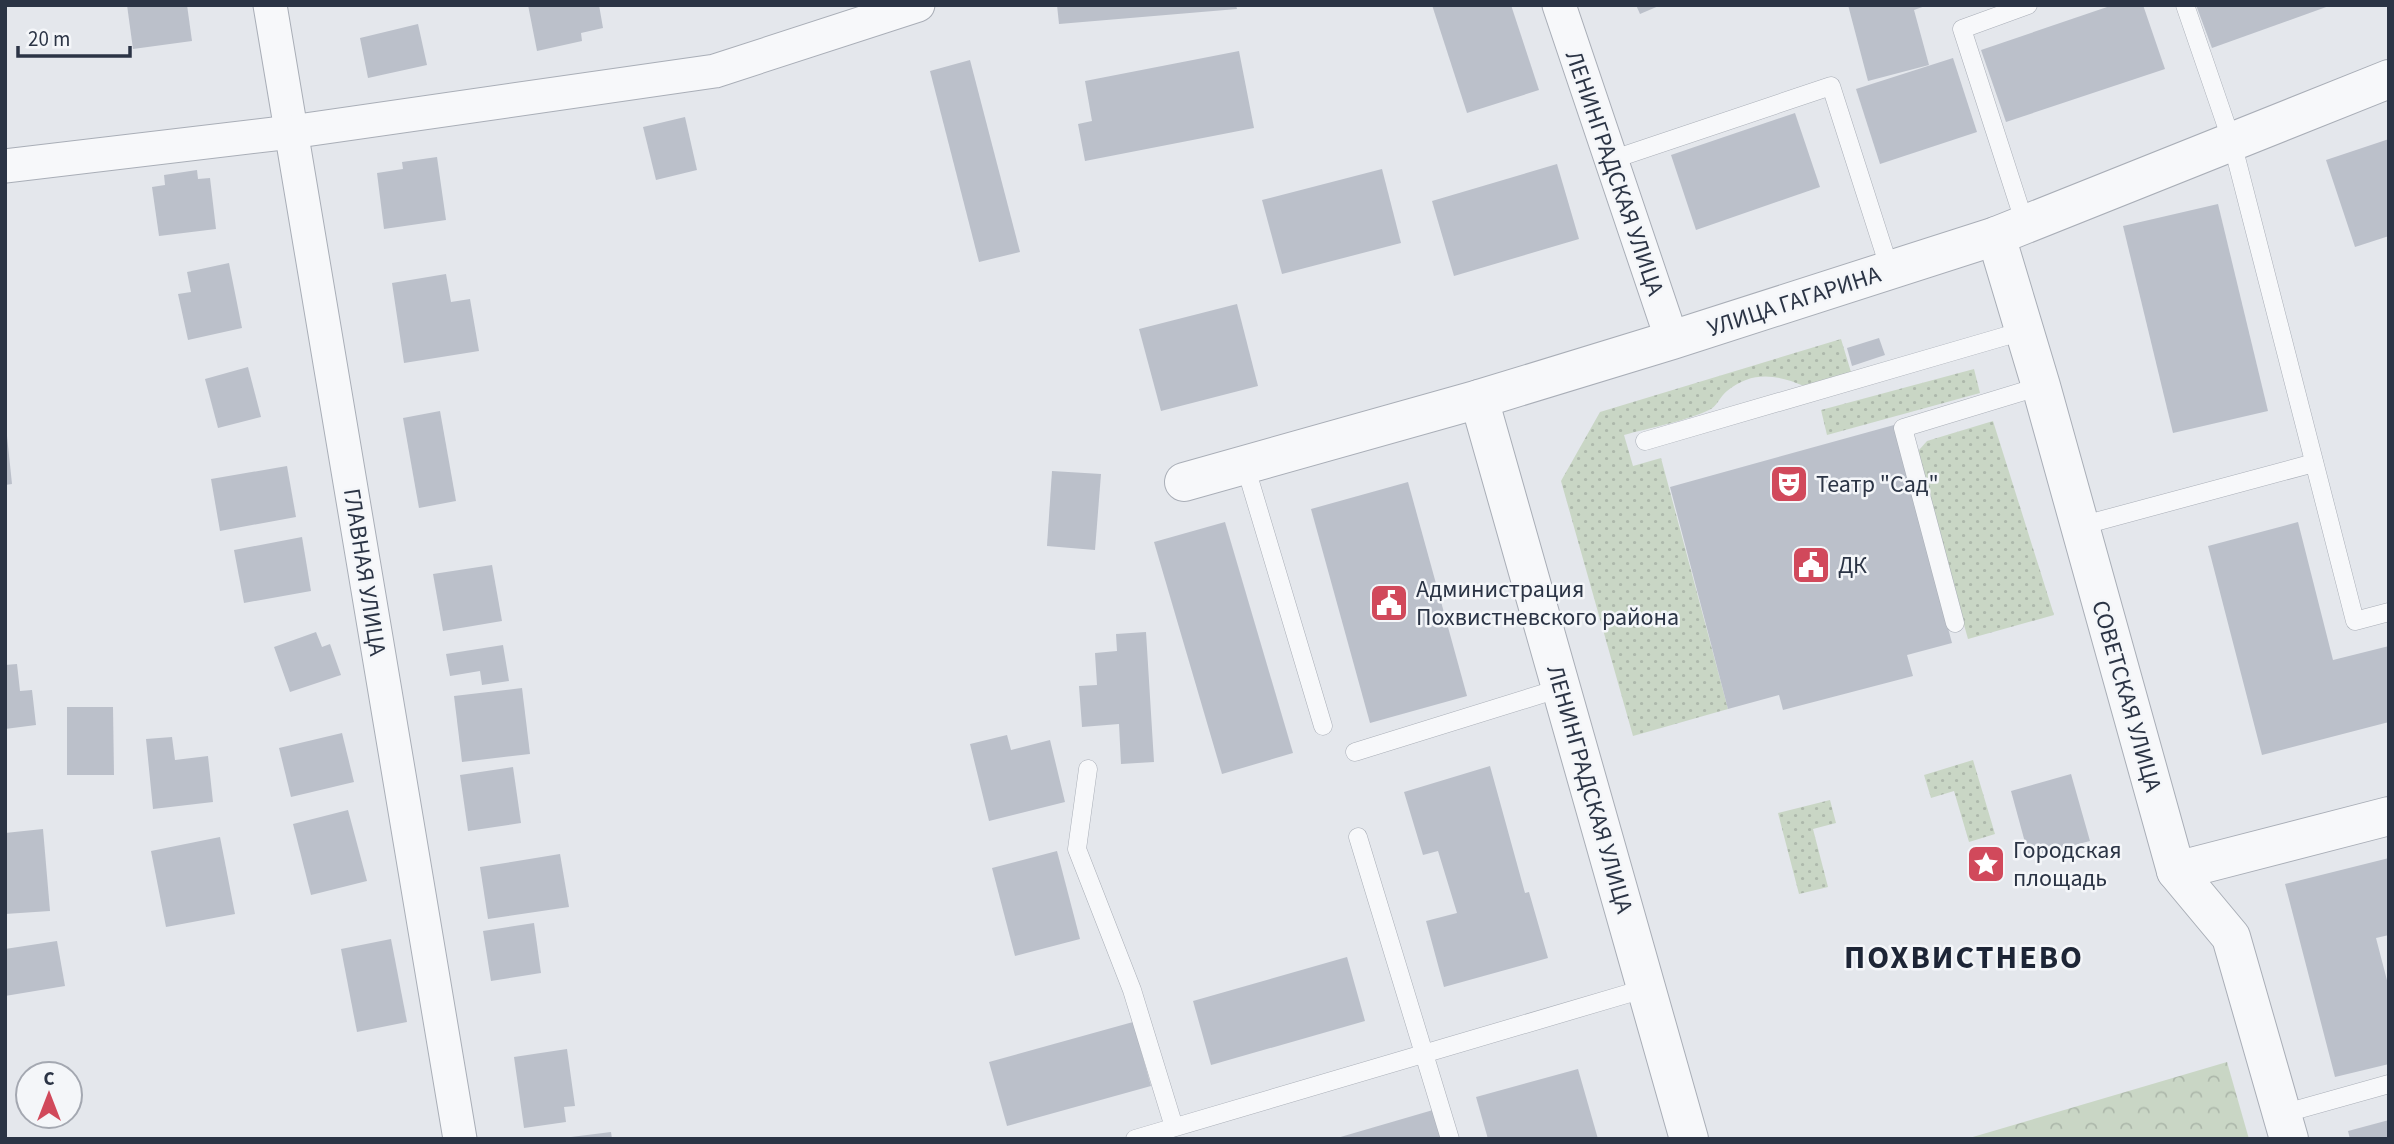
<svg xmlns="http://www.w3.org/2000/svg" width="2394" height="1144" viewBox="0 0 2394 1144" font-family="'Source Sans 3',sans-serif">
	<style>
		.grass { fill: url(#grass-dots) }
		.forest { fill: url(#forest-crowns) }
		.building { fill: #bbc0ca }
		.lines { fill: none; stroke-linecap: round; stroke-linejoin: round }
		.service-casing { stroke: #a9aeb7; stroke-width: 19 }
		.minor-casing { stroke: #a9aeb7; stroke-width: 35 }
		.tertiary-casing { stroke: #a9aeb7; stroke-width: 40 }
		.service { stroke: #f7f8fa; stroke-width: 18 }
		.minor { stroke: #f7f8fa; stroke-width: 33 }
		.tertiary { stroke: #f7f8fa; stroke-width: 38 }
		.labels { text-anchor: middle; stroke-width: 5; stroke-linejoin: round; paint-order: stroke }
		.street-label { font-size: 24px; fill: #2b3445; stroke: #f4f6f9 }
		.poi-label { font-size: 24px; fill: #2b3445; stroke: #f4f6f9; text-anchor: start }
		.district-label { font-size: 32px; font-weight: bold; letter-spacing: 2px; fill: #1d2536; stroke: #f4f6f9 }
	</style>
	<defs>
		<pattern id="grass-dots" width="8" height="8" patternUnits="userSpaceOnUse" patternTransform="scale(1.75)"><rect width="8" height="8" fill="#c9d6c5"/><path d="M2 2h.1M6 6h.1" fill="none" stroke="#adb8ab" stroke-width="1.8" stroke-linecap="round"/></pattern>
		<pattern id="forest-crowns" width="20" height="18" patternUnits="userSpaceOnUse" patternTransform="scale(1.75)"><rect width="20" height="18" fill="#c9d6c5"/><path d="M2 6a3 3 0 1 1 6 0M12 15a3 3 0 1 1 6 0" fill="none" stroke="#adb8ab"/></pattern>
	</defs>
	<rect width="100%" height="100%" fill="#e4e7ec"/>
	<g class="grass">
		<path d="M1841,339L1851,372L1804,386C1777,374 1751,371 1727,391C1720,396 1717,407 1709,410C1686,421 1649,428 1624,435L1633,466L1661,458L1728,709L1633,736L1561,481L1600,412Z"/>
		<path d="M1974,369L1980,393L1827,435L1821,410Z"/>
		<path d="M1993,421L2054,615L1968,639L1919,464V450L1927,441Z"/>
		<path d="M1973,760L1995,834L1969,842L1954,791L1931,798L1924,775Z"/>
		<path d="M1830,800L1836,823L1813,829L1828,887L1799,894L1778,813Z"/>
	</g>
	<path class="forest" d="M2227,1062L2249,1139H1966Z"/>
	<g class="building">
		<path d="M127,5H187L192,41L133,49Z"/>
		<path d="M528,5H599L603,28L581,33L582,41L537,51Z"/>
		<path d="M1057,5H1236L1237,9L1059,24Z"/>
		<path d="M1432,5H1511L1539,90L1467,113Z"/>
		<path d="M1636,5H1661L1640,14Z"/>
		<path d="M1848,5H1928L1914,10L1929,65L1868,81Z"/>
		<path d="M2113,5H2143L2165,69L2006,122L1981,50Z"/>
		<path d="M2196,5H2329V6L2212,48Z"/>
		<path d="M418,24L427,65L368,78L360,38Z"/>
		<path d="M1239,51L1254,128L1085,161L1078,124L1092,121L1085,81Z"/>
		<path d="M1953,58L1977,132L1880,164L1856,89Z"/>
		<path d="M970,60L1020,252L979,262L930,71Z"/>
		<path d="M1795,113L1820,187L1696,230L1671,155Z"/>
		<path d="M685,117L697,170L656,180L643,127Z"/>
		<path d="M2389,139V236L2355,247L2326,160Z"/>
		<path d="M437,157L446,220L384,229L377,173L403,169L402,162Z"/>
		<path d="M1557,164L1579,239L1454,276L1432,201Z"/>
		<path d="M1382,169L1401,243L1282,274L1262,200Z"/>
		<path d="M197,170L198,179L210,178L216,229L159,236L152,187L165,185L164,175Z"/>
		<path d="M2218,204L2268,411L2173,433L2123,226Z"/>
		<path d="M229,263L242,328L188,340L178,294L191,292L187,272Z"/>
		<path d="M446,274L451,302L470,299L479,351L404,363L392,283Z"/>
		<path d="M1237,304L1258,386L1161,411L1139,329Z"/>
		<path d="M1879,338L1885,355L1852,366L1847,348Z"/>
		<path d="M248,367L261,417L218,428L205,379Z"/>
		<path d="M440,411L456,501L419,508L403,418Z"/>
		<path d="M1894,425L1952,643L1907,655L1913,676L1783,710L1779,695L1728,709L1670,487Z"/>
		<path d="M5,436H7L12,484L5,485Z"/>
		<path d="M287,466L296,517L220,531L211,479Z"/>
		<path d="M1052,471L1101,474L1095,550L1047,546Z"/>
		<path d="M1408,482L1467,696L1370,723L1311,509Z"/>
		<path d="M1225,522L1293,753L1222,774L1154,542Z"/>
		<path d="M2298,522L2333,660L2389,646V722L2262,755L2208,546Z"/>
		<path d="M302,537L311,591L244,603L234,550Z"/>
		<path d="M492,565L502,621L443,631L433,574Z"/>
		<path d="M316,632L322,647L330,644L341,675L290,692L274,647Z"/>
		<path d="M1146,632L1154,762L1121,764L1119,724L1082,727L1079,686L1097,685L1095,653L1117,651L1116,634Z"/>
		<path d="M503,645L509,681L482,685L480,671L450,676L446,654Z"/>
		<path d="M17,664L20,691L32,690L36,725L5,729V665Z"/>
		<path d="M522,688L530,754L462,762L454,696Z"/>
		<path d="M67,707H113L114,775H67Z"/>
		<path d="M342,733L354,782L291,797L279,748Z"/>
		<path d="M1007,735L1011,750L1050,740L1065,802L989,821L970,744Z"/>
		<path d="M172,737L175,760L208,756L213,802L153,809L146,739Z"/>
		<path d="M1490,766L1525,893L1529,892L1548,958L1444,987L1426,921L1457,913L1438,851L1423,855L1404,792Z"/>
		<path d="M513,767L521,823L468,831L460,775Z"/>
		<path d="M2071,774L2090,841L2029,857L2011,791Z"/>
		<path d="M348,810L367,881L311,895L293,824Z"/>
		<path d="M43,829L50,911L5,914V833Z"/>
		<path d="M220,837L235,914L166,927L151,851Z"/>
		<path d="M1057,851L1080,939L1015,956L992,868Z"/>
		<path d="M560,854L569,907L488,919L480,867Z"/>
		<path d="M2389,858V935L2376,938L2389,988V1064L2335,1077L2285,884Z"/>
		<path d="M534,923L541,973L491,981L483,931Z"/>
		<path d="M391,939L407,1022L357,1032L341,949Z"/>
		<path d="M57,941L65,986L5,996V949Z"/>
		<path d="M1347,957L1365,1021L1211,1065L1193,1001Z"/>
		<path d="M1133,1022L1151,1086L1007,1126L989,1062Z"/>
		<path d="M567,1049L575,1106L564,1107L566,1122L524,1128L514,1057Z"/>
		<path d="M1578,1069L1598,1139H1488L1476,1097Z"/>
		<path d="M1433,1110L1441,1139H1337V1138Z"/>
		<path d="M2389,1120V1139H2350L2348,1131Z"/>
		<path d="M611,1132L612,1139H571V1137Z"/>
	</g>
	<g class="lines">
		<defs>
			<g id="service">
				<path d="M2185,5L2232,142L2355,621L2389,612"/>
				<path d="M1611,160L1831,86L1890,270"/>
				<path d="M2025,224L1962,29L2028,5"/>
				<path d="M1645,441L2023,331"/>
				<path d="M1245,465L1323,726"/>
				<path d="M2080,526L2314,463"/>
				<path d="M1955,623L1903,428L2041,386"/>
				<path d="M1355,752L1561,688"/>
				<path d="M1088,769L1077,849L1132,990L1174,1127"/>
				<path d="M1358,837L1450,1139"/>
				<path d="M2282,1114L2389,1084"/>
				<path d="M1135,1139L1647,988"/>
			</g>
			<g id="minor">
				<path d="M270,5L460,1139"/>
				<path d="M1559,5L1672,340"/>
				<path d="M5,166L291,132L715,71L918,5"/>
			</g>
			<g id="tertiary">
				<path d="M1996,236L2041,386L2176,871L2231,937L2289,1139"/>
				<path d="M1479,399L1689,1139"/>
				<path d="M1184,482L1479,399L1672,340L1996,236L2389,79"/>
				<path d="M2176,871L2389,816"/>
			</g>
		</defs>
		<use href="#service" class="service-casing"/>
		<use href="#minor" class="minor-casing"/>
		<use href="#tertiary" class="tertiary-casing"/>
		<use href="#service" class="service"/>
		<use href="#minor" class="minor"/>
		<use href="#tertiary" class="tertiary"/>
	</g>
	<defs>
		<symbol id="theatre-square" viewBox="-11 -11 22 22"><rect x="-9" y="-9" width="18" height="18" rx="4" fill="#d1495b" stroke="#f4f6f9"/><path d="M-5-5.5Q0-4 5-5.5V0Q5 5 0 6Q-5 5-5 0ZM-3.3-2.5H-1v1.5H-3.3ZM1-2.5H3.3v1.5H1ZM-2.8 1Q0 5.5 2.8 1Z" fill="#fff"/></symbol>
		<symbol id="civic-square" viewBox="-11 -11 22 22"><rect x="-9" y="-9" width="18" height="18" rx="4" fill="#d1495b" stroke="#f4f6f9"/><path d="M-.6-6.5H3V-4.5H.6V-3L4-1V1h2V6H-6V1h2V-1L-.6-3ZM-1.2 2.5V6h2.4V2.5Z" fill="#fff"/></symbol>
		<symbol id="sight-square" viewBox="-11 -11 22 22"><rect x="-9" y="-9" width="18" height="18" rx="4" fill="#d1495b" stroke="#f4f6f9"/><path d="M0-6L1.8-2.2L6-1.7L2.9 1.2L3.7 5.4L0 3.3L-3.7 5.4L-2.9 1.2L-6-1.7L-1.8-2.2Z" fill="#fff"/></symbol>
	</defs>
	<g fill-rule="evenodd">
		<use href="#theatre-square" x="1767" y="462" width="44" height="44"/>
		<use href="#civic-square" x="1789" y="543" width="44" height="44"/>
		<use href="#civic-square" x="1367" y="581" width="44" height="44"/>
		<use href="#sight-square" x="1964" y="842" width="44" height="44"/>
	</g>
	<g class="labels">
		<g class="street-label">
			<text transform="translate(1615 173) rotate(71)" y="8">ЛЕНИНГРАДСКАЯ УЛИЦА</text>
			<text transform="translate(1794 301) rotate(-18)" y="8">УЛИЦА ГАГАРИНА</text>
			<text transform="translate(365 572) rotate(81)" y="8">ГЛАВНАЯ УЛИЦА</text>
			<text transform="translate(2127 696) rotate(74)" y="8">СОВЕТСКАЯ УЛИЦА</text>
			<text transform="translate(1590 789) rotate(74)" y="8">ЛЕНИНГРАДСКАЯ УЛИЦА</text>
		</g>
		<g class="poi-label">
			<text x="1816" y="492">Театр "Сад"</text>
			<text x="1838" y="573">ДК</text>
			<text x="1416" y="597">Администрация<tspan x="1416" dy="28">Похвистневского района</tspan></text>
			<text x="2013" y="858">Городская<tspan x="2013" dy="28">площадь</tspan></text>
		</g>
		<g class="district-label">
			<text x="1964" y="968">ПОХВИСТНЕВО</text>
		</g>
	</g>
	<rect width="2394" height="1144" fill="none" stroke="#2b3445" stroke-width="14"/>
	<g transform="translate(49 1095)"><circle r="33" fill="#f4f6f9" stroke="#a4a8b1" stroke-width="2"/>
	<path d="M0-5L12 26L0 18L-12 26Z" fill="#d1495b"/>
	<text y="-10" font-size="19" font-weight="bold" text-anchor="middle" fill="#2b3445">С</text>
	</g>
	<path d="M18 46v10h112v-10" fill="none" stroke="#2b3445" stroke-width="3.5"/>
	<text x="28" y="46" font-size="21" fill="#2b3445" stroke="#f4f6f9" stroke-width="5" paint-order="stroke">20 m</text>
</svg>
